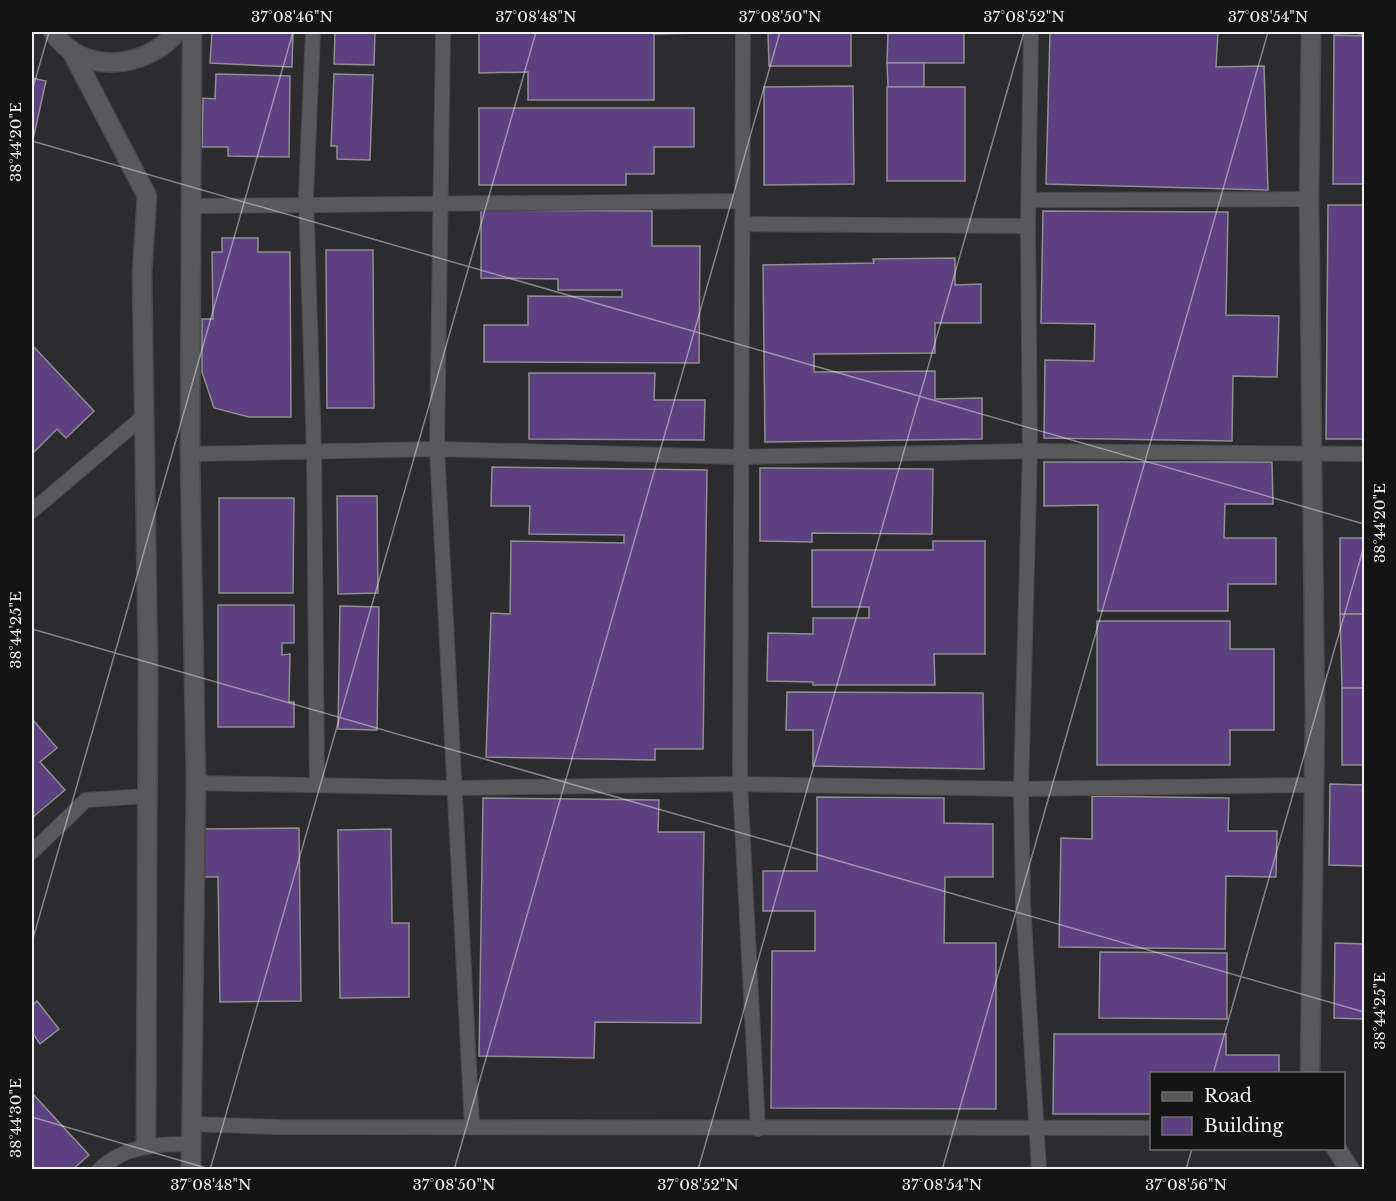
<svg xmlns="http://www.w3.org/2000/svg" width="1396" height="1201" viewBox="0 0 1396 1201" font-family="'Libre Baskerville',serif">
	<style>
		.building { fill: #5d407f; stroke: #8f8e91; stroke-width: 1.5 }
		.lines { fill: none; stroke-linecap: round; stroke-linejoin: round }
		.lane-casing { stroke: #4a494b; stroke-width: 16 }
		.secondary-casing { stroke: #4a494b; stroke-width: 21 }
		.lane { stroke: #59585b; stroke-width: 14 }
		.secondary { stroke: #59585b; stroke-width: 18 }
		.ticks { fill: none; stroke: #f0f0f2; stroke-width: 1.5; stroke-opacity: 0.45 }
		.neatline { fill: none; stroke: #f0f0f2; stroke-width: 2 }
		.ticks-label { font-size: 15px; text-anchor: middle; fill: #f0f0f2 }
	</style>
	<rect width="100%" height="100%" fill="#2c2b2e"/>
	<g class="building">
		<path d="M212,32H293L292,67L210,63Z"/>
		<path d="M335,32H375L374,65L334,64Z"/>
		<path d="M528,32H702V33L654,34V100H528V72L479,73V33Z"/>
		<path d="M768,32H851V66H769Z"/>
		<path d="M888,32H964V63H887Z"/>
		<path d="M1050,32H1218L1216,67L1264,66L1268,190L1046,184Z"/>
		<path d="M1334,35L1364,36V184H1333Z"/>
		<path d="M887,63H924V87H888Z"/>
		<path d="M216,74L290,76L289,157L228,156V147H202L203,98L215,99Z"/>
		<path d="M334,74L373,75L370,160L337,159V146H331Z"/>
		<path d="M32,78L46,81L32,144Z"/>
		<path d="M853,86L854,184L764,185V87Z"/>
		<rect x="887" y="87" width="78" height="94"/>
		<path d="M479,108H694V147H654V174H626V185H479Z"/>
		<path d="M1328,205H1364V439H1326Z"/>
		<path d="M481,210L652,211V246H700L699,363L484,362V325H528V296L622,297V290H558V279L481,278Z"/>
		<path d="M1043,211L1228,212L1226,315L1279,316L1277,377L1233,376L1232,441L1044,438L1045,360L1094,361L1095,324L1041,323Z"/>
		<path d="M222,238H258V252H290L291,417H249L214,408L202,372V319H213L212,252H222Z"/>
		<path d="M326,250H373L374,408H327Z"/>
		<path d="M955,258V285L981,284V323H935V353L814,354V372L935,371V399L982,398V439L765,442L763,265L874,263L873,259Z"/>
		<path d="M32,345L94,411L66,438L57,429L32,454Z"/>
		<path d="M529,373H655L654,400H705L704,440L529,439Z"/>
		<path d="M1044,462H1272L1273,504H1225L1224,538H1276V584H1228V611H1098V505L1044,506Z"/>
		<path d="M492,467L707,470L703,749H655V760L486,757L491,613L510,614L511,541L624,543V535L529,534L530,506H491Z"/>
		<path d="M760,468L933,469L932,534L812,533V542L760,541Z"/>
		<path d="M337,496H377L378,593L338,594Z"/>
		<path d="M219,498H294L293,593H219Z"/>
		<rect x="1340" y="538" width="24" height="76"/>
		<path d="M933,541H985V654H934L935,685H813V682L767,681L768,633L813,634V618H869V607H812V550H933Z"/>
		<path d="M218,605H294V643H282V655L290,654L289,702H294V727H218Z"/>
		<path d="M340,606L379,607L377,730L338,729Z"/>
		<path d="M1340,614H1364V688H1342Z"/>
		<path d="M1097,621H1230V649H1274V730H1230V765H1097Z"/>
		<rect x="1342" y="688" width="22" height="77"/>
		<path d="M787,692L983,693L984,769L813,766V730H786Z"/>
		<path d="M32,719L57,748L40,762L65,790L33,817Z"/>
		<path d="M1330,784L1364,785V866L1329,865Z"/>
		<path d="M1092,796L1229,798L1228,831H1277L1276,877L1226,876L1225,949L1059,947L1061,838L1092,839Z"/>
		<path d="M817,797L944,798V823L993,824V877H945L944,943H996V1109L771,1108L772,951H815V911H763V871H817Z"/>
		<path d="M483,798L659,800L658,832H704L701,1023L595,1022L594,1058L479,1056Z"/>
		<path d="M299,828L301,1001L220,1002L218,877H203L202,829Z"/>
		<path d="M391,829L392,923H409V997L340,998L338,830Z"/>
		<path d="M1335,943L1364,944V1019L1334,1018Z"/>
		<path d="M1100,952L1227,953V1019L1099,1018Z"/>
		<path d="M37,1001L59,1029L40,1044L32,1032V1006Z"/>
		<path d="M1054,1034H1226V1055H1279V1074H1152V1114H1053Z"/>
		<path d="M32,1093L89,1155L72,1170H32Z"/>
	</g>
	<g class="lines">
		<defs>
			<g id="lane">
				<path d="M313,32L306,195L314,451L317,783"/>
				<path d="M443,32L437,449L472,1125"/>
				<path d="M743,32L740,784L758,1129"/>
				<path d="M1031,32L1028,226L1030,451L1021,789L1023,904L1039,1170"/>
				<path d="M1029,200L1309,199"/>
				<path d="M192,206L742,201"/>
				<path d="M742,224L1028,226"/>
				<path d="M190,454L437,449L741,457L1030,451L1364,454"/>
				<path d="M32,511L144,416"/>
				<path d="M196,783L455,788L740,784L1021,789L1313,785"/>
				<path d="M32,852L86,800L147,796"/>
				<path d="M191,1124L278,1127L1152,1128"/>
				<path d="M99,1170C125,1145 157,1144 191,1144"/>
			</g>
			<g id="secondary">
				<path d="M53,32C82,76 146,69 177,32"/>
				<path d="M71,50L147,196L142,273L148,665L146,1145"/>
				<path d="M1310,1074L1315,717L1309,199L1311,32"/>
				<path d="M1336,1148L1350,1170"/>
				<path d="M191,1170L196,783L190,454L192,32"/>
			</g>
		</defs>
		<use href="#lane" class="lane-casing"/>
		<use href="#secondary" class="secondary-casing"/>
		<use href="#lane" class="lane"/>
		<use href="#secondary" class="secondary"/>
	</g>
	<path class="ticks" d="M1351,32L1364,35M32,91L49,32M32,141L1364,524M32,629L1364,1012M32,942L293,32M1213,1074L1364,546M32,1117L213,1170M210,1170L536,32M454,1170L780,32M698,1170L1024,32M942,1170L1268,32M1186,1170L1192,1148"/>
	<rect width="1396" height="1201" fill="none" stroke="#141415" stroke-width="66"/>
	<rect x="1150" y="1072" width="195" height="78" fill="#141415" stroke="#6c6c6d" stroke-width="1.5"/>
	<rect x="1162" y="1092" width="30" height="9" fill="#59585b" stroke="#6c6c6d" stroke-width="1.5"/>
	<text x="1204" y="1102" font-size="18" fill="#f0f0f2">Road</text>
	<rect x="1162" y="1117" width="30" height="18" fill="#5d407f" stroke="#6c6c6d" stroke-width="1.5"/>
	<text x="1204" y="1132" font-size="18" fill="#f0f0f2">Building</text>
	<rect x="33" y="33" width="1330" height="1135" class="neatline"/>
	<g class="ticks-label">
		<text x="292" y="22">37°08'46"N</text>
		<text x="536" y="22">37°08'48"N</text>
		<text x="780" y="22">37°08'50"N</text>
		<text x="1024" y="22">37°08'52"N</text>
		<text x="1268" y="22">37°08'54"N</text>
		<text transform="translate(16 142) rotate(-90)" y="5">38°44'20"E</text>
		<text transform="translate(1380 523) rotate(-90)" y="5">38°44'20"E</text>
		<text transform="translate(16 630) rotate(-90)" y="5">38°44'25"E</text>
		<text transform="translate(1380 1011) rotate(-90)" y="5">38°44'25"E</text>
		<text transform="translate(16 1118) rotate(-90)" y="5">38°44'30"E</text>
		<text x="211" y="1190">37°08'48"N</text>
		<text x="454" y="1190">37°08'50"N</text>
		<text x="698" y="1190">37°08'52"N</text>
		<text x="942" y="1190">37°08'54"N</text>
		<text x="1186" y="1190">37°08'56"N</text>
	</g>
</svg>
